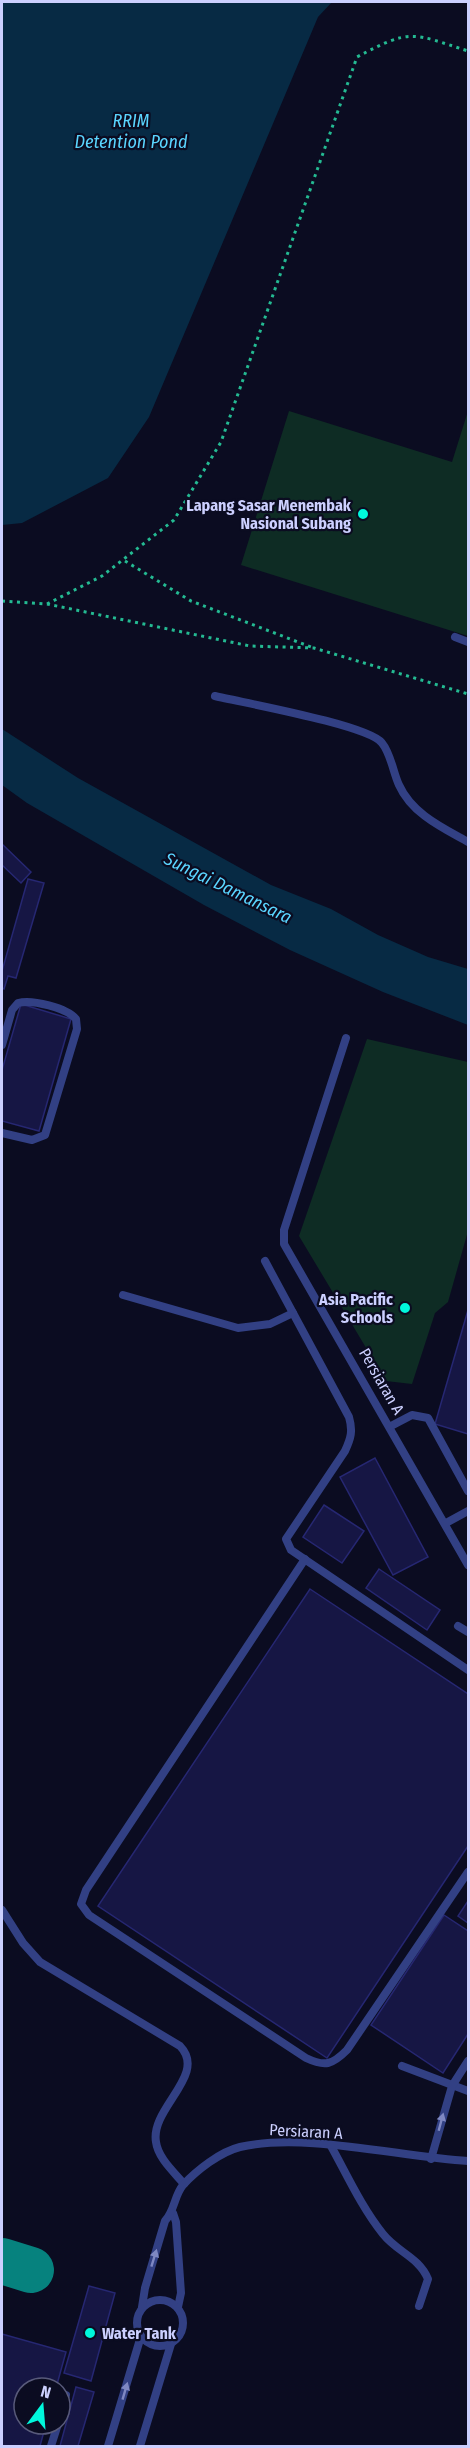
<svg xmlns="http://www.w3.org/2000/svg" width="470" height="2448" viewBox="0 0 470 2448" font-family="'Fira Sans Condensed',sans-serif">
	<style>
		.green { fill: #0e2c24 }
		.water { fill: #072a44 }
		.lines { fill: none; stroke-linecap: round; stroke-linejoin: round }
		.taxiway { stroke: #06827e; stroke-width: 46 }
		.building { fill: #161644; stroke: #262772; stroke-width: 1.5 }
		.path { stroke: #24ba92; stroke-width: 3; stroke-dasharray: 3 4.5; stroke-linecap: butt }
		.service { stroke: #324084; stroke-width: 8 }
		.oneway { fill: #7f88c2 }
		.poi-dot { fill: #00f7dc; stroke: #0b0c21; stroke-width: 2 }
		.labels { text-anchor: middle; stroke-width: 4.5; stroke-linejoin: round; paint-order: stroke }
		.poi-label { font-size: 16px; font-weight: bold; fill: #ccd0ff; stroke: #0b0c21; text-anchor: end }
		.street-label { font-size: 16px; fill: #ccd0ff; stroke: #0b0c21 }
		.water-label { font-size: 18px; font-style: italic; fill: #5ad5ff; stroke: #0b0c21 }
	</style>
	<rect width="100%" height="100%" fill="#0b0c21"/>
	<g class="green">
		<path d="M289,411L452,462L468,411V636L241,565Z"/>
		<path d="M367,1039L468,1062V1231L448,1302L435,1313L412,1384L386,1381L299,1236Z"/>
	</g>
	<g class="water">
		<path d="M2,2H332L318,17L149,417L108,478L22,523L2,525Z"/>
		<path d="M2,729L78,778L271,885L331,909L378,935L428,957L468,969V1025L383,992L290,950L204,905L27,803L2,785Z"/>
	</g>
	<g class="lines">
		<path class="taxiway" d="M2,2261L31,2270"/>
	</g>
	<g class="building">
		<path d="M2,844L31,872L21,883L2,865Z"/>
		<path d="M28,879L44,883L16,978L8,976L4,989L2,988V971Z"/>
		<path d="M21,1004L71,1019L39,1131L2,1121V1070Z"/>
		<path d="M468,1310V1434L435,1424Z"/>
		<path d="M375,1458L428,1557L393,1575L340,1477Z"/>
		<path d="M324,1505L364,1531L342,1563L303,1537Z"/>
		<path d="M379,1569L440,1610L427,1630L366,1588Z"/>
		<path d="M310,1589L468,1694V1846L327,2058L98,1906Z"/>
		<path d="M468,1901V1923L458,1916Z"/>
		<path d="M444,1915L468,1931V2034L443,2073L371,2025Z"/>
		<path d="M89,2286L115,2293L91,2381L64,2373Z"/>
		<path d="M2,2334L66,2352L56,2388H24V2424H46L40,2446H2Z"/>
		<path d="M76,2387L94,2392L78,2446H60Z"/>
	</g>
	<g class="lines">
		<g class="path">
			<path d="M125,561L191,601L311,647"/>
			<path d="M2,601L47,604L250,646L314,648L468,694"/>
			<path d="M47,604L102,576L174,520L221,442L357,57C411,28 412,33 468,51"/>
		</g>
		<g class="service">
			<path d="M455,637L468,642"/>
			<path d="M215,696C244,703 368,725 382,743C391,754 393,772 399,785C412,814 443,828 468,842"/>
			<path d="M346,1038L284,1230V1244L468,1565"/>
			<path d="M2,1045L12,1010L18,1003C32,999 67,1008 76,1019L77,1029L45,1135L32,1140L2,1133"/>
			<path d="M265,1261L349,1417C353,1431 351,1438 345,1451L286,1539L291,1550L468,1670"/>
			<path d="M123,1295L238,1328L270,1324L293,1313"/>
			<path d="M391,1426L412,1415L428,1418L468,1491"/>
			<path d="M446,1523L468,1511"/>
			<path d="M305,1559L86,1890L81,1904L89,1915L306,2058C325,2067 332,2065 347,2050L468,1872"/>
			<path d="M458,1626L468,1632"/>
			<path d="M2,1910L23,1943L40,1962L180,2046C208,2075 150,2108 156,2142C158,2158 174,2172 184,2184"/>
			<path d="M402,2066L468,2091"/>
			<path d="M331,2146C347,2175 362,2208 383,2234C397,2252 419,2257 428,2279L419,2306"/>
			<path d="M431,2159L452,2086L468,2061"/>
			<path d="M173,2213L176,2222L181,2293L178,2307"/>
			<circle cx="160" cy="2323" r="23"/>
			<path d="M142,2307L145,2288L165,2221C175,2210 174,2196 183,2185C197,2170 220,2152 240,2147C305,2132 400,2157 468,2161"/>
			<path d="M60,2415L66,2395"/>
			<path d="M51,2446L58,2424"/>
			<path d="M108,2446L141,2336"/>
			<path d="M140,2446L171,2344"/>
		</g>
	</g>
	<defs><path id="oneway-solid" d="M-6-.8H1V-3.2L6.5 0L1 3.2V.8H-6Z" transform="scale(1.5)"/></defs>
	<g class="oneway">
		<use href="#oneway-solid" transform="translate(441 2122) rotate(-75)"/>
		<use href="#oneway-solid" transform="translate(154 2258) rotate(-73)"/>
		<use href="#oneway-solid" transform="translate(125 2391) rotate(-74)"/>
	</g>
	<g class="poi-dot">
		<circle cx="363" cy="514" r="6"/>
		<circle cx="405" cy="1308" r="6"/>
		<circle cx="90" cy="2333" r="6"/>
	</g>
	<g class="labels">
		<g class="poi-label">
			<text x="351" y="511">Lapang Sasar Menembak<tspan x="351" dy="18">Nasional Subang</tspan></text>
			<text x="393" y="1305">Asia Pacific<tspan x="393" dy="18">Schools</tspan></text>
			<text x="102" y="2339" text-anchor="start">Water Tank</text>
		</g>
		<g class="street-label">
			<text transform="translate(382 1381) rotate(60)" y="6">Persiaran A</text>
			<text transform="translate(306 2131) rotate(3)" y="6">Persiaran A</text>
		</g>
		<g class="water-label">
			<text x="131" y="127">RRIM<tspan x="131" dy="21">Detention Pond</tspan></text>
			<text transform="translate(228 888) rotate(26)" y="6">Sungai Damansara</text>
		</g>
	</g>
	<rect width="470" height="2448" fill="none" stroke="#ccd0ff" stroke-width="6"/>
	<g transform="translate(42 2406) rotate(16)"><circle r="28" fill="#0b0c21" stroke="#585a7a" stroke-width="1.5"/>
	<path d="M0-4.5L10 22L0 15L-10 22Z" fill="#00f7dc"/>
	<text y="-9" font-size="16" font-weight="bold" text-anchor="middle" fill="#ccd0ff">N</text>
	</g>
</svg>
